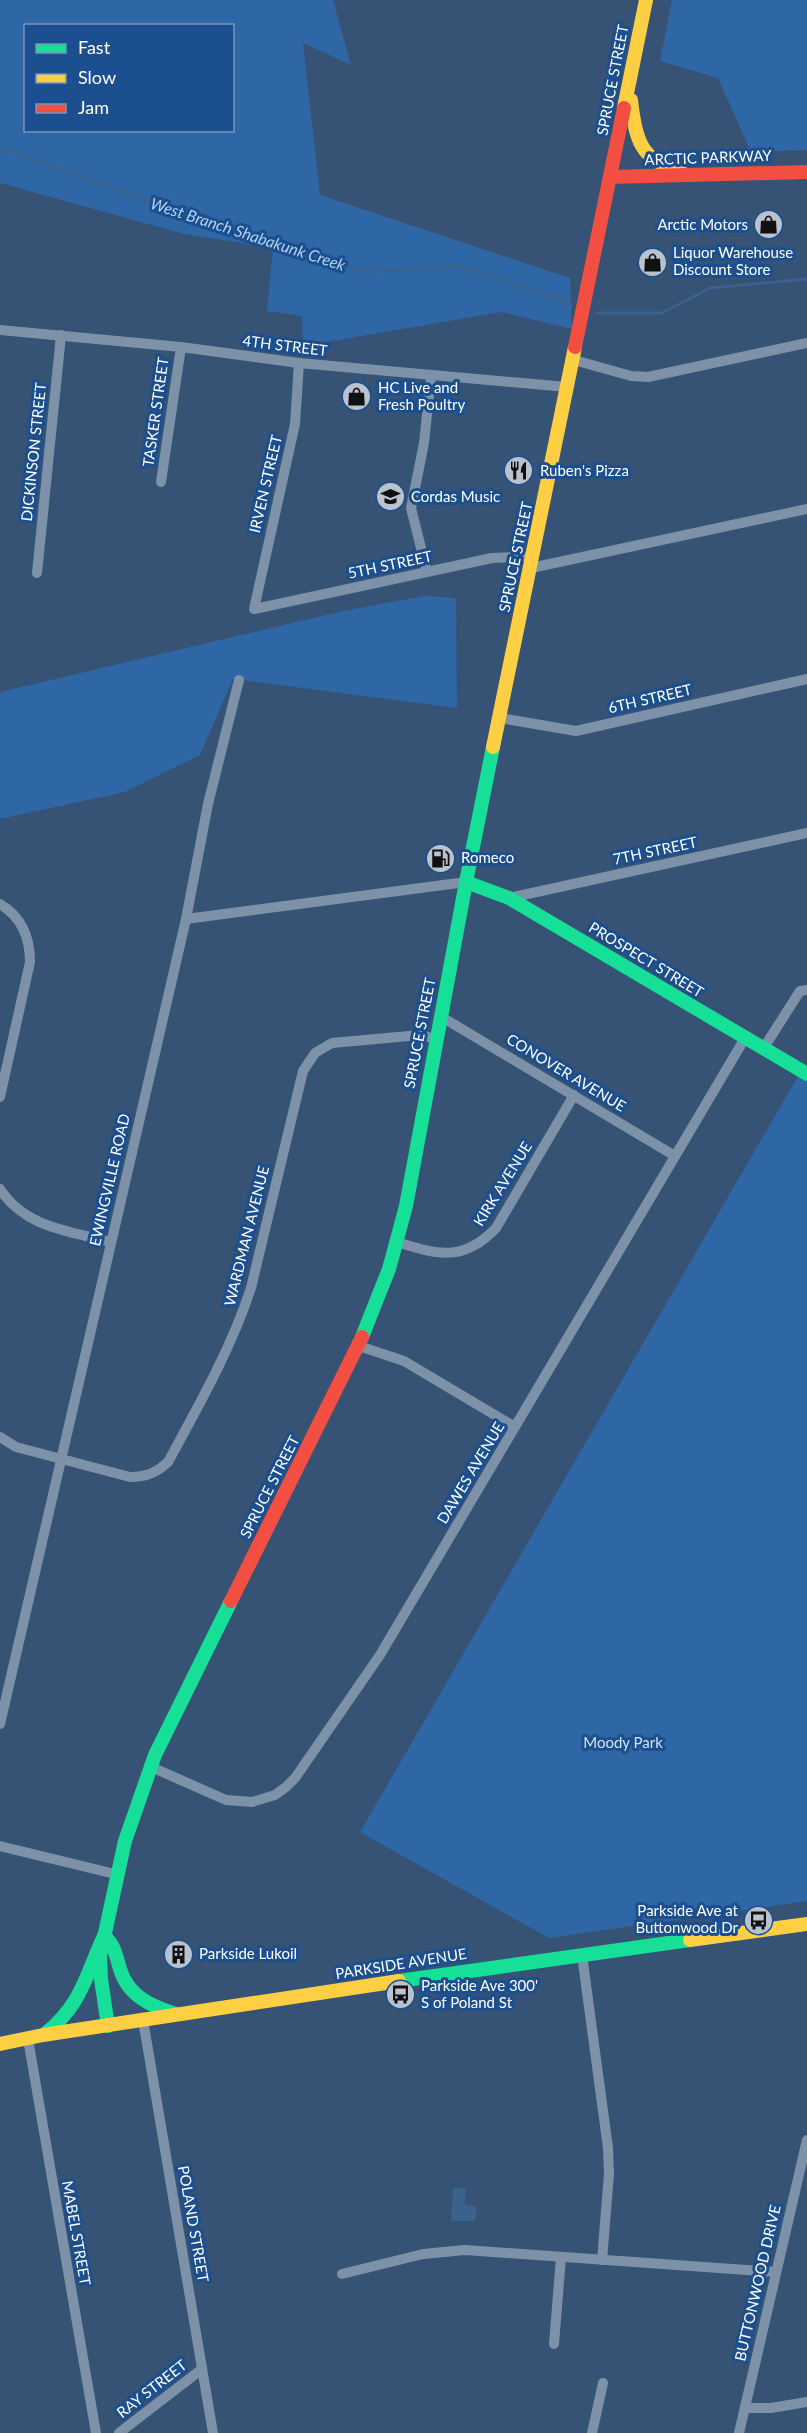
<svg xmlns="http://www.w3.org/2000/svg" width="807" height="2433" viewBox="0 0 807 2433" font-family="Lato,sans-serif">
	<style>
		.green { fill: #2f66a5; fill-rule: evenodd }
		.water { fill: #3b618d }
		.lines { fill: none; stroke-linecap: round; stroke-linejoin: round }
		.stream { stroke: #3b618d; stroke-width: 3 }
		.street { stroke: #7d92a8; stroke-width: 10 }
		.fast { stroke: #16e098; stroke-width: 14 }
		.slow { stroke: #ffcf43; stroke-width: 14 }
		.jam { stroke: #f24e42; stroke-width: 14 }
		.labels { text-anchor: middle; stroke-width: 6; stroke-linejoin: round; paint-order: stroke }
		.street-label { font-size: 15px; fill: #fff; stroke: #1b4f8f }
		.poi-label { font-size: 15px; fill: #fff; stroke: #1b4f8f; text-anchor: start }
		.park-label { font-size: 15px; fill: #cfe3fa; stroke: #1b4f8f }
		.water-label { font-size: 16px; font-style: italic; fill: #b5d3f5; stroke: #1b4f8f }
	</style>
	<rect width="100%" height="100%" fill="#365274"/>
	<g class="green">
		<path d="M0,0H333L351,65L303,43L320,195L570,278L572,329L502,312L303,346L302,316L267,311L273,248L184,234L0,183ZM26,26H232V130H26Z"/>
		<path d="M672,0H807V150L751,152L718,78L660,61Z"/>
		<path d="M424,596L456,598L457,708L233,679L200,755L125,792L0,819V692L343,611Z"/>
		<path d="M801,1071L807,1075V1901L549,1938L360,1832Z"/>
	</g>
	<path class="water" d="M453,2188H466L465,2205L477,2207L475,2221H451Z"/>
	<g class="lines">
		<g class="stream">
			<path d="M0,147L243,236L365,272L458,266L571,304"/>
			<path d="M597,313H662L710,288L807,279"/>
		</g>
		<g class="street">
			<path d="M0,330L181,347L299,363L567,387"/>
			<path d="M574,360L631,376L648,377L807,343"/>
			<path d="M299,363L295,424L254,609L492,558L534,556"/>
			<path d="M161,482L181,347"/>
			<path d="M531,568L807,509"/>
			<path d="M427,572L411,508L424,443L431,377"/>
			<path d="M37,573L61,335"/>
			<path d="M500,718L576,731L807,679"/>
			<path d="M509,898L807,833"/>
			<path d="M0,904C22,917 30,937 30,962L0,1097"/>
			<path d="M186,919L466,882"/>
			<path d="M440,1016L675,1156"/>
			<path d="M763,1049L800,991L807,990"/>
			<path d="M0,1189C25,1228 70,1231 111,1242"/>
			<path d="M397,1242C438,1255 464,1262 496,1228L574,1095"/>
			<path d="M359,1346L404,1361L515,1427"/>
			<path d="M0,1437L16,1447L130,1477C146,1477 156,1473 168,1462C199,1405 231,1349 251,1288L303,1071L315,1053L332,1043L420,1035L436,1039"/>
			<path d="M0,1724L186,919L208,804L239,680"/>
			<path d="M149,1766L226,1800L252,1802L275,1795L286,1787L295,1778L380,1655L745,1038"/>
			<path d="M0,1846L115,1874"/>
			<path d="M582,1955L608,2148L609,2174L602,2260"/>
			<path d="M143,2020L213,2433"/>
			<path d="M28,2039L96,2433"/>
			<path d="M342,2274L423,2254L465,2250L776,2272"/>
			<path d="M554,2344L561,2257"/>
			<path d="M745,2408H771L807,2402"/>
			<path d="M119,2433L202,2369"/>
			<path d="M592,2433L603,2383"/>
			<path d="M739,2433L807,2140"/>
		</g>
		<g class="fast">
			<path d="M466,882L509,898L807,1074"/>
			<path d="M362,1337L389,1269L406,1206L466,882L493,747"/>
			<path d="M399,1981L690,1940"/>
			<path d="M108,2026L101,1979L100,1956L125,1841L155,1755L231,1601"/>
			<path d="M45,2034C82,2004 85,1977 104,1936C115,1945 116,1956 120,1969C128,1996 151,2006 176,2014"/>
		</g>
		<g class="slow">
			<path d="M631,100C635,137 640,162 680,170"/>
			<path d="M624,108L646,0"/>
			<path d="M493,747L575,347"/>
			<path d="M690,1940L807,1924"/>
			<path d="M0,2044L43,2035L399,1981"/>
		</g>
		<g class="jam">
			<path d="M610,177L807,172"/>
			<path d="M575,347L624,108"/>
			<path d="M231,1601L362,1337"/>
		</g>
	</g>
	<defs>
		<symbol id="shop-disc" viewBox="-11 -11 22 22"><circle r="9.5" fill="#b9c2ce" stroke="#1b4f8f"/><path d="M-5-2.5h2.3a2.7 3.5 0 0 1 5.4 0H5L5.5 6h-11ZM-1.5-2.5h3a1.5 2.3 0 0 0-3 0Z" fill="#111"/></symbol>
		<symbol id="restaurant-disc" viewBox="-11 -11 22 22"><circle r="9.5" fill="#b9c2ce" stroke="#1b4f8f"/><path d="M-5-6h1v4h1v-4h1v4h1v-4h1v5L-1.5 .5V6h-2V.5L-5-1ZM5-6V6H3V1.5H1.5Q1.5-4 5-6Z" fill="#111"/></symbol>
		<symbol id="school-disc" viewBox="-11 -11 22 22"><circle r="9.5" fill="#b9c2ce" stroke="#1b4f8f"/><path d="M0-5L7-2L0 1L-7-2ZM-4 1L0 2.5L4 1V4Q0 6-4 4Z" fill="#111"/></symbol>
		<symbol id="fuel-disc" viewBox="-11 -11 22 22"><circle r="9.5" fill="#b9c2ce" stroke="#1b4f8f"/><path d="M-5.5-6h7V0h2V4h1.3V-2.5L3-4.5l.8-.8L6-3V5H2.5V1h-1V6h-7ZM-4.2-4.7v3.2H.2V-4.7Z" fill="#111"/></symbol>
		<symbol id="bus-disc" viewBox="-11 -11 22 22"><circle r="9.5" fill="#b9c2ce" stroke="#1b4f8f"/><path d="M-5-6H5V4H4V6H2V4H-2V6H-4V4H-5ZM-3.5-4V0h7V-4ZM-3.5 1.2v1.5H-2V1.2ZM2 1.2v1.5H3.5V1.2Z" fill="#111"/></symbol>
		<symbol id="building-disc" viewBox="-11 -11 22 22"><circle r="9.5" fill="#b9c2ce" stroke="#1b4f8f"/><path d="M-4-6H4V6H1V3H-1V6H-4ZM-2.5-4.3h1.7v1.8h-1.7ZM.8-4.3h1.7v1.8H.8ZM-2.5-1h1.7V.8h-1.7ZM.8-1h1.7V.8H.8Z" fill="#111"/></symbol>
	</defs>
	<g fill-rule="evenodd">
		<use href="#shop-disc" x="752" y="208" width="33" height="33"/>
		<use href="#shop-disc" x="636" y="246" width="33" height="33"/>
		<use href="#shop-disc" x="340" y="380" width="33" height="33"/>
		<use href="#restaurant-disc" x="502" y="454" width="33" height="33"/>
		<use href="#school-disc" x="374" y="480" width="33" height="33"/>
		<use href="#fuel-disc" x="424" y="842" width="33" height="33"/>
		<use href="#bus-disc" x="742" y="1904" width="33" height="33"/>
		<use href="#building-disc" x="162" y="1938" width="33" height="33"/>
		<use href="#bus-disc" x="384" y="1978" width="33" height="33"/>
	</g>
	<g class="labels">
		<g class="street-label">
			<text transform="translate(613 80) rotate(-79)" y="5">SPRUCE STREET</text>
			<text transform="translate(708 158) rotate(-2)" y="5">ARCTIC PARKWAY</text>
			<text transform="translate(285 346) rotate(7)" y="5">4TH STREET</text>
			<text transform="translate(156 412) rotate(-82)" y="5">TASKER STREET</text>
			<text transform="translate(34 452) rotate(-84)" y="5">DICKINSON STREET</text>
			<text transform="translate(266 484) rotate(-77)" y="5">IRVEN STREET</text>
			<text transform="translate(516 557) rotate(-78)" y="5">SPRUCE STREET</text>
			<text transform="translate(390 565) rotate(-12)" y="5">5TH STREET</text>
			<text transform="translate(650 699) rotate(-13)" y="5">6TH STREET</text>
			<text transform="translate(655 851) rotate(-12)" y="5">7TH STREET</text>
			<text transform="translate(646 960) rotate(31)" y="5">PROSPECT STREET</text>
			<text transform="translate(420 1033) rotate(-79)" y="5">SPRUCE STREET</text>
			<text transform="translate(566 1073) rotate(31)" y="5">CONOVER AVENUE</text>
			<text transform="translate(110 1180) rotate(-77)" y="5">EWINGVILLE ROAD</text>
			<text transform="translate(503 1184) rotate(-58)" y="5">KIRK AVENUE</text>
			<text transform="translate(247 1236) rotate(-76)" y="5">WARDMAN AVENUE</text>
			<text transform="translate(471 1473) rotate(-59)" y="5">DAWES AVENUE</text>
			<text transform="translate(270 1487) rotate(-63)" y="5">SPRUCE STREET</text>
			<text transform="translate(401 1964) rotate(-9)" y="5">PARKSIDE AVENUE</text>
			<text transform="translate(193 2224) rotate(80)" y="5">POLAND STREET</text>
			<text transform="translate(76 2233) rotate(80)" y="5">MABEL STREET</text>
			<text transform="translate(758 2283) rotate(-77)" y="5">BUTTONWOOD DRIVE</text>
			<text transform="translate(152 2389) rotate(-38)" y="5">RAY STREET</text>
		</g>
		<g class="poi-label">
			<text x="748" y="230" text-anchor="end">Arctic Motors</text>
			<text x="673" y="258">Liquor Warehouse<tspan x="673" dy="17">Discount Store</tspan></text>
			<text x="378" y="393">HC Live and<tspan x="378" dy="17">Fresh Poultry</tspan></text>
			<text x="540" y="476">Ruben's Pizza</text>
			<text x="411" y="502">Cordas Music</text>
			<text x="461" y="863">Romeco</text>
			<text x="738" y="1916" text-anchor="end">Parkside Ave at<tspan x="738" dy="17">Buttonwood Dr</tspan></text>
			<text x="199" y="1959">Parkside Lukoil</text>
			<text x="421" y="1991">Parkside Ave 300'<tspan x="421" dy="17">S of Poland St</tspan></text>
		</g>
		<g class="park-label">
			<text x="623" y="1748">Moody Park</text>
		</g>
		<g class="water-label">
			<text transform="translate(248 234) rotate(18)" y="6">West Branch Shabakunk Creek</text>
		</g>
	</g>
	<rect x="24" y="24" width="210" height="108" fill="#1b4f8f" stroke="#7695bc" stroke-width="1.5"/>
	<rect x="36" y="44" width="30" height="9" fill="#16e098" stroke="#7695bc" stroke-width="1.5"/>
	<text x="78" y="54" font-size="18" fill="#ffffff">Fast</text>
	<rect x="36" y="74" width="30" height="9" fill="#ffcf43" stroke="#7695bc" stroke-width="1.5"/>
	<text x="78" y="84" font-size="18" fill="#ffffff">Slow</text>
	<rect x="36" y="104" width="30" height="9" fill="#f24e42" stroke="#7695bc" stroke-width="1.5"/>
	<text x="78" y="114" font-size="18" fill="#ffffff">Jam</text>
</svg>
